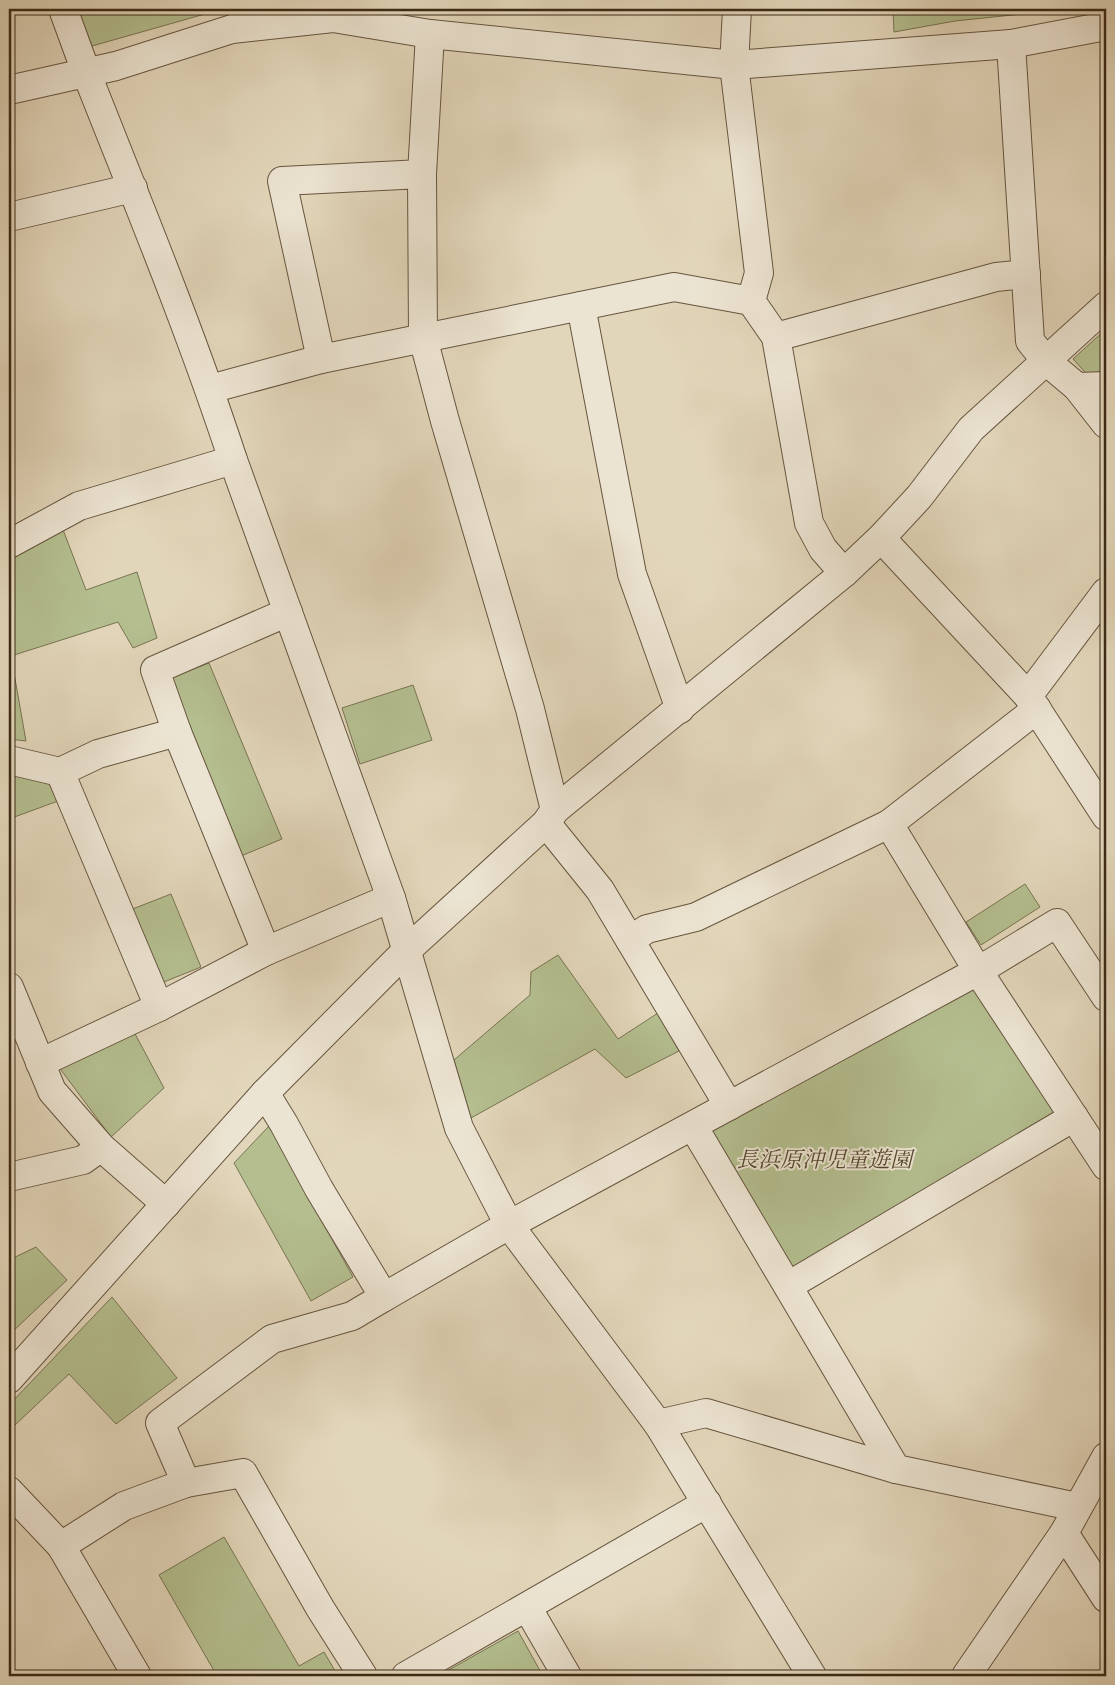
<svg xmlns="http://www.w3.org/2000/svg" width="1115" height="1685" viewBox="0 0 1115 1685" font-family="'EB Garamond','Noto Serif JP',serif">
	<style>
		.green { fill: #b4be8f; stroke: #787452 }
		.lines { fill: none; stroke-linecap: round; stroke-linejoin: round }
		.minor-casing { stroke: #66553f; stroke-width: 30 }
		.tertiary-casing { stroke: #66553f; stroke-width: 30 }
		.minor { stroke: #ece4d2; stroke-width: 28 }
		.tertiary { stroke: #ece4d2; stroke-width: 28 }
		.labels { text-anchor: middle; stroke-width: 4; stroke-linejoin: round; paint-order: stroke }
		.park-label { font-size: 22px; font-style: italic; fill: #54482e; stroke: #ece4d2 }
	</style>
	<rect width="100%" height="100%" fill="#e2d6ba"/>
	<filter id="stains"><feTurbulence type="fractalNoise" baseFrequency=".004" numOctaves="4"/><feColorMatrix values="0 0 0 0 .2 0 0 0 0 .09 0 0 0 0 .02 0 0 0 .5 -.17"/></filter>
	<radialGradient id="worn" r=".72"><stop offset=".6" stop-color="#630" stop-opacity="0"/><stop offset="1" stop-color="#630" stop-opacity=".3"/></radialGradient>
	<g class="green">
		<path d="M77,9H211L212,12L92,46Z"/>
		<path d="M893,9H1040L1041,12L955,21L894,32Z"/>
		<path d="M1106,329V380L1093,381L1073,359Z"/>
		<path d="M62,527L86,590L137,572L157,638L133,648L118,622L11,656L26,741L9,739V636L11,635L9,629V556Z"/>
		<path d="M209,663L282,839L241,856L168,679Z"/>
		<path d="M413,685L432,740L360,764L342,708Z"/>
		<path d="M9,770L50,781L58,801L9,819Z"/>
		<path d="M1025,884L1040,907L981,945L966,922Z"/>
		<path d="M171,894L201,967L159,984L130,910Z"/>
		<path d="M558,955L618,1039L658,1013L679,1051L626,1078L595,1049L471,1118L454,1060L530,995L531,972Z"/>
		<path d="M976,986L1058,1114L793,1271L706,1131Z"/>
		<path d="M134,1032L164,1088L111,1137L58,1066Z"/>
		<path d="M269,1126L353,1277L311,1301L234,1163Z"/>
		<path d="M36,1247L67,1280L9,1335V1260Z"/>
		<path d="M112,1297L177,1378L116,1424L69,1374L15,1425L9,1421V1405Z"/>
		<path d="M224,1537L299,1666L324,1652L338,1676H217L159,1575Z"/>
		<path d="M518,1631L543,1676H438Z"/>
	</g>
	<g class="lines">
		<defs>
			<g id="minor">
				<path d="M63,9L86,72"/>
				<path d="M737,9L734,65L759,273L751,301"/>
				<path d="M1011,44L1030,341L1046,361L1077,387L1106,386"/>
				<path d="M9,90L116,66L232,29L333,18L430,34L734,65L1011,44L1106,26"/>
				<path d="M422,174L430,34"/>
				<path d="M9,217L133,188"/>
				<path d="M581,306L632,574L680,709"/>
				<path d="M776,337L996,277L1026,274"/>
				<path d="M321,359L282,181L422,174L423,338L445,421L530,709L555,810"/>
				<path d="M1077,387L1106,424"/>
				<path d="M210,389L321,359L674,287L751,301L776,337L809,523L823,549L844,573"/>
				<path d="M881,538L1028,696L1106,816"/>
				<path d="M9,544L79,506L233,460"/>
				<path d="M1028,696L1106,592"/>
				<path d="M9,760L60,772"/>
				<path d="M546,823L600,890L729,1106"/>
				<path d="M889,824L978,971L1106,1166"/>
				<path d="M630,940L647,929L696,917L889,824L1037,709"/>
				<path d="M266,951L177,732L155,670L288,612"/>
				<path d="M9,987L52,1091L101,1147L166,1204"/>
				<path d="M159,1007L60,772L98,754L177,732"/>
				<path d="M40,1063L159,1007L266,951L391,898"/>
				<path d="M693,1126L896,1469L1077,1507"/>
				<path d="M9,1177L83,1160L101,1147"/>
				<path d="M788,1286L1074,1117"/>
				<path d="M384,1297L509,1225L978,971L1057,923L1106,997"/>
				<path d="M9,1379L265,1093L406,951L546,823L555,810L844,573L881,538L919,497L971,429L1106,306"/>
				<path d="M658,1424L706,1413L896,1469"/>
				<path d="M186,1483L160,1423L272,1339L352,1316L384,1297L319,1189L284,1124L265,1093"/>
				<path d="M9,1491L61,1546L137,1676"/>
				<path d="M1064,1533L1106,1598"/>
				<path d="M61,1546L124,1506L186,1483L243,1473L320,1608L363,1676"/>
				<path d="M527,1607L567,1676"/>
				<path d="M406,1676L707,1503"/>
				<path d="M966,1676L1064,1533L1106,1457"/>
			</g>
			<path id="tertiary" d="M86,72C137,201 190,329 233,460L391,898L459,1128L509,1225L658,1424L812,1676"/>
		</defs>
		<use href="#minor" class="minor-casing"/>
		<use href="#tertiary" class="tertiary-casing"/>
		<use href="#minor" class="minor"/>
		<use href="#tertiary" class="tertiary"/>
	</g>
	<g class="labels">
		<g class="park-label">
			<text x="824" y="1167">長浜原沖児童遊園</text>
		</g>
	</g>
	<rect width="1115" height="1685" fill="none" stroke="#e2d6ba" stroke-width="30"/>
	<rect x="10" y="10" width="1095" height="1665" fill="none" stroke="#3c2a16" stroke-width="2.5"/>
	<rect x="15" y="15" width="1085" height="1655" fill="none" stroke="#3c2a16"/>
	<rect width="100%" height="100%" filter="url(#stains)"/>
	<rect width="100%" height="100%" fill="url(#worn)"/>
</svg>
